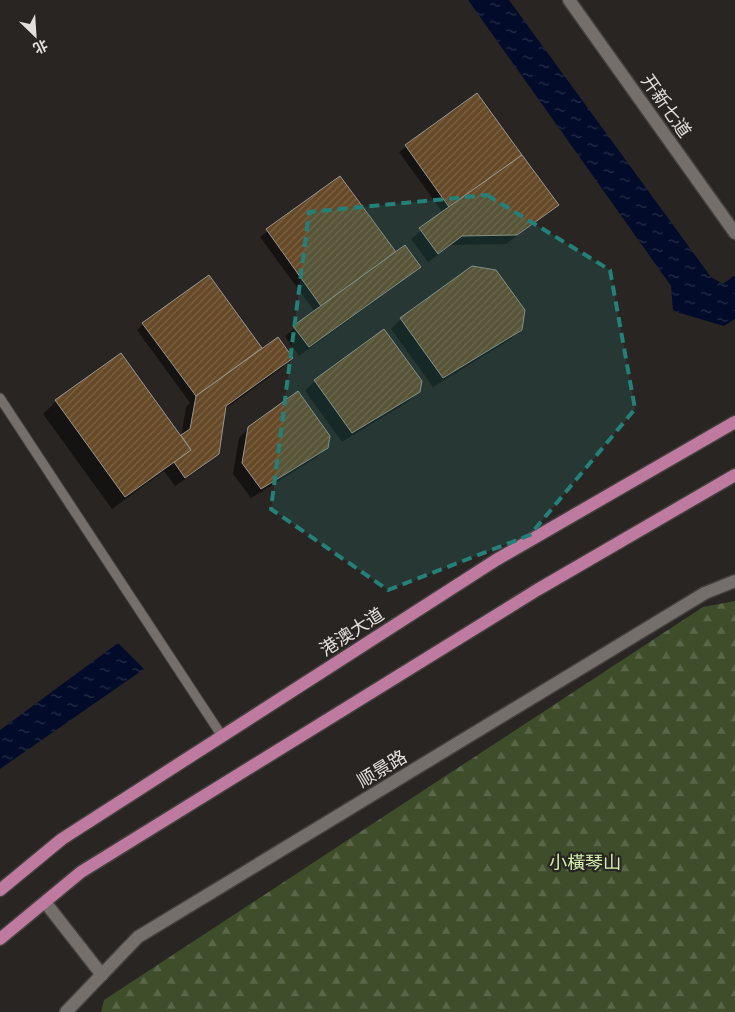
<svg xmlns="http://www.w3.org/2000/svg" width="735" height="1012" viewBox="0 0 735 1012" font-family="Manrope,'Noto Sans SC',sans-serif">
	<style>
		.forest { fill: url(#forest-firs) }
		.water { fill: url(#water-ripples) }
		.shadow { fill: #0007 }
		.building { fill: url(#building-hatch); stroke: #999590 }
		.lines { fill: none; stroke-linecap: round; stroke-linejoin: round }
		.lane-casing { stroke: #44403e; stroke-width: 11 }
		.street-casing { stroke: #44403e; stroke-width: 15 }
		.primary-casing { stroke: #44403e; stroke-width: 15 }
		.lane { stroke: #746f6b; stroke-width: 9 }
		.street { stroke: #746f6b; stroke-width: 12 }
		.primary { stroke: #be7a9f; stroke-width: 12 }
		.marked { fill: #248079; fill-opacity: 0.2; stroke: #248079; stroke-width: 4; stroke-dasharray: 10 6; stroke-linejoin: round }
		.labels { text-anchor: middle; stroke-width: 4.5; stroke-linejoin: round; paint-order: stroke }
		.street-label { font-size: 18px; fill: #e2dfdd; stroke: #292522 }
		.park-label { font-size: 18px; fill: #d3f0ac; stroke: #292522 }
	</style>
	<defs>
		<pattern id="forest-firs" width="22" height="20" patternUnits="userSpaceOnUse" patternTransform="scale(1.25)"><rect width="22" height="20" fill="#3e4d2a"/><path d="M5 1l3.5 6h-7zM16 11l3.5 6h-7z" fill="#5a6648"/></pattern>
		<pattern id="water-ripples" width="26" height="14" patternUnits="userSpaceOnUse" patternTransform="scale(1.25)"><rect width="26" height="14" fill="#020c2a"/><path d="M2 4q2-2 4 0t4 0M15 11q2-2 4 0t4 0" fill="none" stroke="#272f48"/></pattern>
		<pattern id="building-hatch" width="6" height="6" patternUnits="userSpaceOnUse" patternTransform="scale(1.25)"><rect width="6" height="6" fill="#664927"/><path d="M-1 1l2-2M0 6l6-6M5 7l2-2" fill="none" stroke="#7c6346"/></pattern>
	</defs>
	<rect width="100%" height="100%" fill="#292522"/>
	<path class="forest" d="M735,601V1012H101L104,1000L703,607Z"/>
	<g class="water">
		<path d="M468,0H509L711,277L723,284L735,275V319L724,326L673,311L671,286Z"/>
		<path d="M118,643L144,669L0,769V730Z"/>
	</g>
	<g class="shadow">
		<path d="M477,95L557,205L506,244L452,245L428,262L411,239L443,213L399,152Z"/>
		<path d="M340,177L394,252L419,266L409,276L299,356L285,336L315,312L260,237Z"/>
		<path d="M473,267L521,329L511,339L433,387L391,329L401,319Z"/>
		<path d="M143,324L261,348L258,353L291,358L282,368L225,409L217,453L207,464L175,486L164,471L112,509L43,414L56,401L181,438L186,407L190,403L137,330Z"/>
		<path d="M315,381L419,391L409,401L342,442L305,391Z"/>
		<path d="M249,428L327,447L317,457L251,498L233,474L239,438Z"/>
	</g>
	<g class="building">
		<path d="M477,93L522,155L449,207L405,145Z"/>
		<path d="M522,155L559,205L517,235L462,236L438,254L419,228Z"/>
		<path d="M340,176L396,252L321,306L266,229Z"/>
		<path d="M405,245L421,267L309,347L293,326Z"/>
		<path d="M472,266L496,270L525,310L522,330L443,378L400,318Z"/>
		<path d="M209,275L262,348L196,396L142,323Z"/>
		<path d="M384,329L422,381L420,392L352,433L314,380Z"/>
		<path d="M278,337L293,358L226,406L219,454L185,478L174,462L191,450L181,435L190,429L196,396Z"/>
		<path d="M121,353L191,450L125,497L55,400Z"/>
		<path d="M298,391L330,436L328,448L261,489L242,463L248,427Z"/>
	</g>
	<g class="lines">
		<defs>
			<path id="lane" d="M0,398L222,736"/>
			<g id="street">
				<path d="M569,0L735,233"/>
				<path d="M45,902L102,975"/>
				<path d="M66,1012L138,937L705,593L735,581"/>
			</g>
			<g id="primary">
				<path d="M0,890L62,839L496,560L735,422"/>
				<path d="M0,939L81,872L537,590L735,475"/>
			</g>
		</defs>
		<use href="#lane" class="lane-casing"/>
		<use href="#street" class="street-casing"/>
		<use href="#primary" class="primary-casing"/>
		<use href="#lane" class="lane"/>
		<use href="#street" class="street"/>
		<use href="#primary" class="primary"/>
	</g>
	<path class="marked" d="M487,195L610,270L635,409L530,535L388,590L271,509L309,212Z"/>
	<g class="labels">
		<g class="street-label">
			<text transform="translate(666 106) rotate(55)" y="6">开新七道</text>
			<text transform="translate(352 632) rotate(-33)" y="6">港澳大道</text>
			<text transform="translate(382 769) rotate(-31)" y="6">顺景路</text>
		</g>
		<g class="park-label">
			<text x="585" y="869">小橫琴山</text>
		</g>
	</g>
	<g transform="translate(35 35) rotate(155)" stroke="#292522" stroke-width="4" paint-order="stroke">
	<path d="M0-4L9 19L0 12L-9 19Z" fill="#e2dfdd"/>
	<text y="-8" font-size="14" font-weight="bold" text-anchor="middle" fill="#e2dfdd">北</text>
	</g>
</svg>
